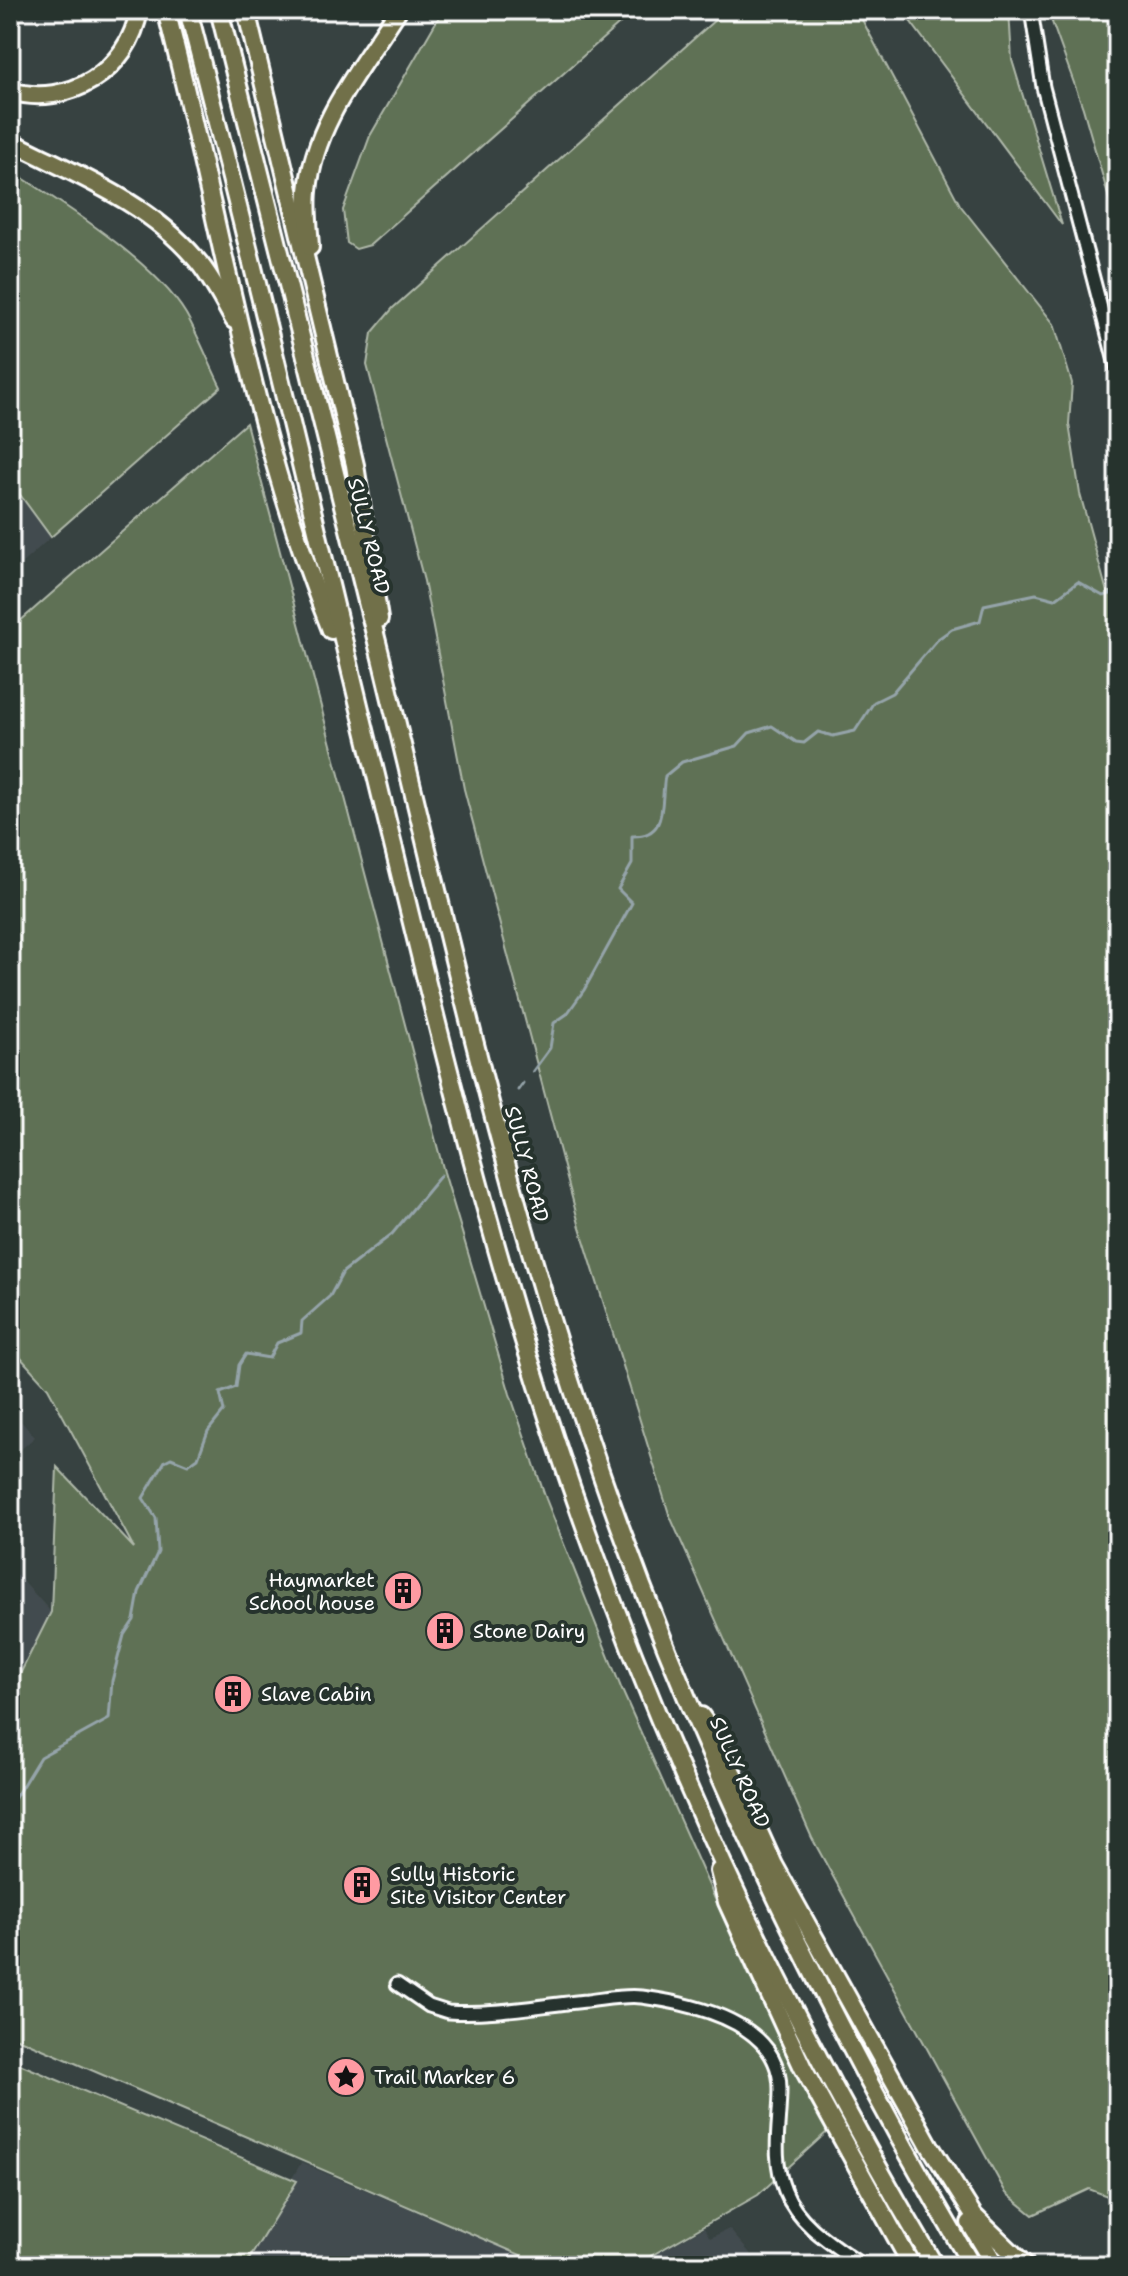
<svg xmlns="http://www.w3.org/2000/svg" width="1128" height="2276" viewBox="0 0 1128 2276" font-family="'Shantell Sans',sans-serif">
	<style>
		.built { fill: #434c4f }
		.green { fill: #5f7154; stroke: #afb8aa; stroke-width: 2 }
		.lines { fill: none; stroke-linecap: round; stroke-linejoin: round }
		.stream { stroke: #95a4aa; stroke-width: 3 }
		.minor-casing { stroke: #fff; stroke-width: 17 }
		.highway-casing { stroke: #fff; stroke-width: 22 }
		.minor { stroke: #26332d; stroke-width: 11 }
		.highway { stroke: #71704a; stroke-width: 16 }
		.labels { text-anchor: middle; stroke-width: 8; stroke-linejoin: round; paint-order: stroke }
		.street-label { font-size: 20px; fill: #fff; stroke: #26332d }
		.poi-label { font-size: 20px; fill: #fff; stroke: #26332d; text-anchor: start }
	</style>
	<rect width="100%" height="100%" fill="#374241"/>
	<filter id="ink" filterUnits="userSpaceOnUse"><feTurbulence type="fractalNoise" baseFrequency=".0125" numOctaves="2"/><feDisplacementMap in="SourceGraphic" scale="16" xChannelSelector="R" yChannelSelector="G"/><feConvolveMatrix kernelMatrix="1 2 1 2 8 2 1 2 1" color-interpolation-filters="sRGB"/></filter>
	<g filter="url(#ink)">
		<g class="built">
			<path d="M10,481L51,537L10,574Z"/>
			<path d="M10,1409L35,1437L10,1459Z"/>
			<path d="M10,1567L51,1612L10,1694Z"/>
			<path d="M301,2163L545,2266H240Z"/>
			<path d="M704,2228L710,2238L729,2229L761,2266H634Z"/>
		</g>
		<g class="green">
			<path d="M443,10H635L370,245L356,249L347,243L343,210L370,136Z"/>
			<path d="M726,10H857L960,205L1054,324L1072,383L1069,424L1080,494L1107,592H1118V2200L1089,2189L1033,2215L1006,2193L812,1838L669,1514L579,1224L464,789L424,581L367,365L372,333L393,308Z"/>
			<path d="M902,10H1009L1012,60L1062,225Z"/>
			<path d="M1051,10H1118V230L1083,108L1052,22Z"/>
			<path d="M10,170C61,202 155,262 186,314C199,337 209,363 221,387L51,537L10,481Z"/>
			<path d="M246,423L444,1172L510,1394L546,1499L622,1690L748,1973L828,2131L758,2195L633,2266H546L10,2035V1694L51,1612L57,1467L134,1548L48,1388L10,1346V630Z"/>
			<path d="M10,2060L297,2181L245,2266H10Z"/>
		</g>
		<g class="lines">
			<g class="stream">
				<path d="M533,1071L550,1048L554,1023L567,1014L584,990L632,903L618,889L632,864V836C669,837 660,803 665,776L682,762L737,746L749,733L772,726L796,742L804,743L818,732L833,736L855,731L874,702L892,693L938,639L952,629L980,621L984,605L1036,594L1055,599L1078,582L1103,596L1118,592"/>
				<path d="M518,1090L523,1083"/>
				<path d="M10,1806L40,1757L109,1719L112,1681L124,1635L134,1620L139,1592L158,1552L156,1518L143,1498L165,1461L171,1458L188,1465L198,1458L208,1431L224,1411L220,1393L236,1387L239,1365L246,1354L269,1358L277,1343L301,1333L302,1321L330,1296L343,1272L392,1234L441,1175"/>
			</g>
			<defs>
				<g id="minor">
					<path d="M1031,10L1043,87L1118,373"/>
					<path d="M397,1984L429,2006L448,2012C494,2015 541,2005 587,2001C605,1999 624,1995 642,1997C694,2004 780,2022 780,2089C780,2125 771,2156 785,2191C798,2225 835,2246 863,2266"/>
				</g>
				<g id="highway">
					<path d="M166,10C220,217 251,431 331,630"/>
					<path d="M188,10C261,288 325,569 394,849C442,1047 491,1245 555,1439C650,1727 780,2005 935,2266"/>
					<path d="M219,10C274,227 328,445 382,662C450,942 512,1224 609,1496C704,1765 828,2020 972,2266"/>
					<path d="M246,10L355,465L379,619"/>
					<path d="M10,91C68,108 129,71 139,10"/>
					<path d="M10,141C76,175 145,200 195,258C211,276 222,299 234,320"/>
					<path d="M310,247C309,229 306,209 308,191C314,122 363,66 398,10"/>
					<path d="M701,1716L717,1739L774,1865L930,2146L974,2216L1026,2266"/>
					<path d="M719,1871L727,1902L803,2068L912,2266"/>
					<path d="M970,2223L996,2266"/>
				</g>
			</defs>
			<use href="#minor" class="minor-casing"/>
			<use href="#highway" class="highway-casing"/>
			<use href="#minor" class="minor"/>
			<use href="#highway" class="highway"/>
		</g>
	</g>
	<defs>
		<symbol id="building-disc" viewBox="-11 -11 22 22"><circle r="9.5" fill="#ff9aa2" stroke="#26332d"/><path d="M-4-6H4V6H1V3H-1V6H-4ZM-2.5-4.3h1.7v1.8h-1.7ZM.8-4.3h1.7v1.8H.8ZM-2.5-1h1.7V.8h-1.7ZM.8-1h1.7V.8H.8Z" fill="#111"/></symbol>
		<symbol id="sight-disc" viewBox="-11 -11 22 22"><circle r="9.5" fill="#ff9aa2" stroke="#26332d"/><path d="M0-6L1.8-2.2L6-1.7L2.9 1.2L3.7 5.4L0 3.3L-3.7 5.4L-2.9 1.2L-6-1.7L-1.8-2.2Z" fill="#111"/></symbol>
	</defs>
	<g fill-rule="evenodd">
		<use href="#building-disc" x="381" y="1569" width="44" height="44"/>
		<use href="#building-disc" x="423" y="1609" width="44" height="44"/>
		<use href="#building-disc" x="211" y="1672" width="44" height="44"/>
		<use href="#building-disc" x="340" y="1863" width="44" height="44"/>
		<use href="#sight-disc" x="324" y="2055" width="44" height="44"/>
	</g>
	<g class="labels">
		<g class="street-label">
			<text transform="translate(369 536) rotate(76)" y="7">SULLY ROAD</text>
			<text transform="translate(527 1164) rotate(75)" y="7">SULLY ROAD</text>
			<text transform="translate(740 1772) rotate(66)" y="7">SULLY ROAD</text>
		</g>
		<g class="poi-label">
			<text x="375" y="1587" text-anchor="end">Haymarket<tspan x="375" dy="23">School house</tspan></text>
			<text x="473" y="1638">Stone Dairy</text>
			<text x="261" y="1701">Slave Cabin</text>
			<text x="390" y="1881">Sully Historic<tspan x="390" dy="23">Site Visitor Center</tspan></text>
			<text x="374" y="2084">Trail Marker 6</text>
		</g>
	</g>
	<rect width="1128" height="2276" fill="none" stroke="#26332d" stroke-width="40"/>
	<rect x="20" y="20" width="1088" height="2236" fill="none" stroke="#fff" stroke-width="3" filter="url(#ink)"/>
</svg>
